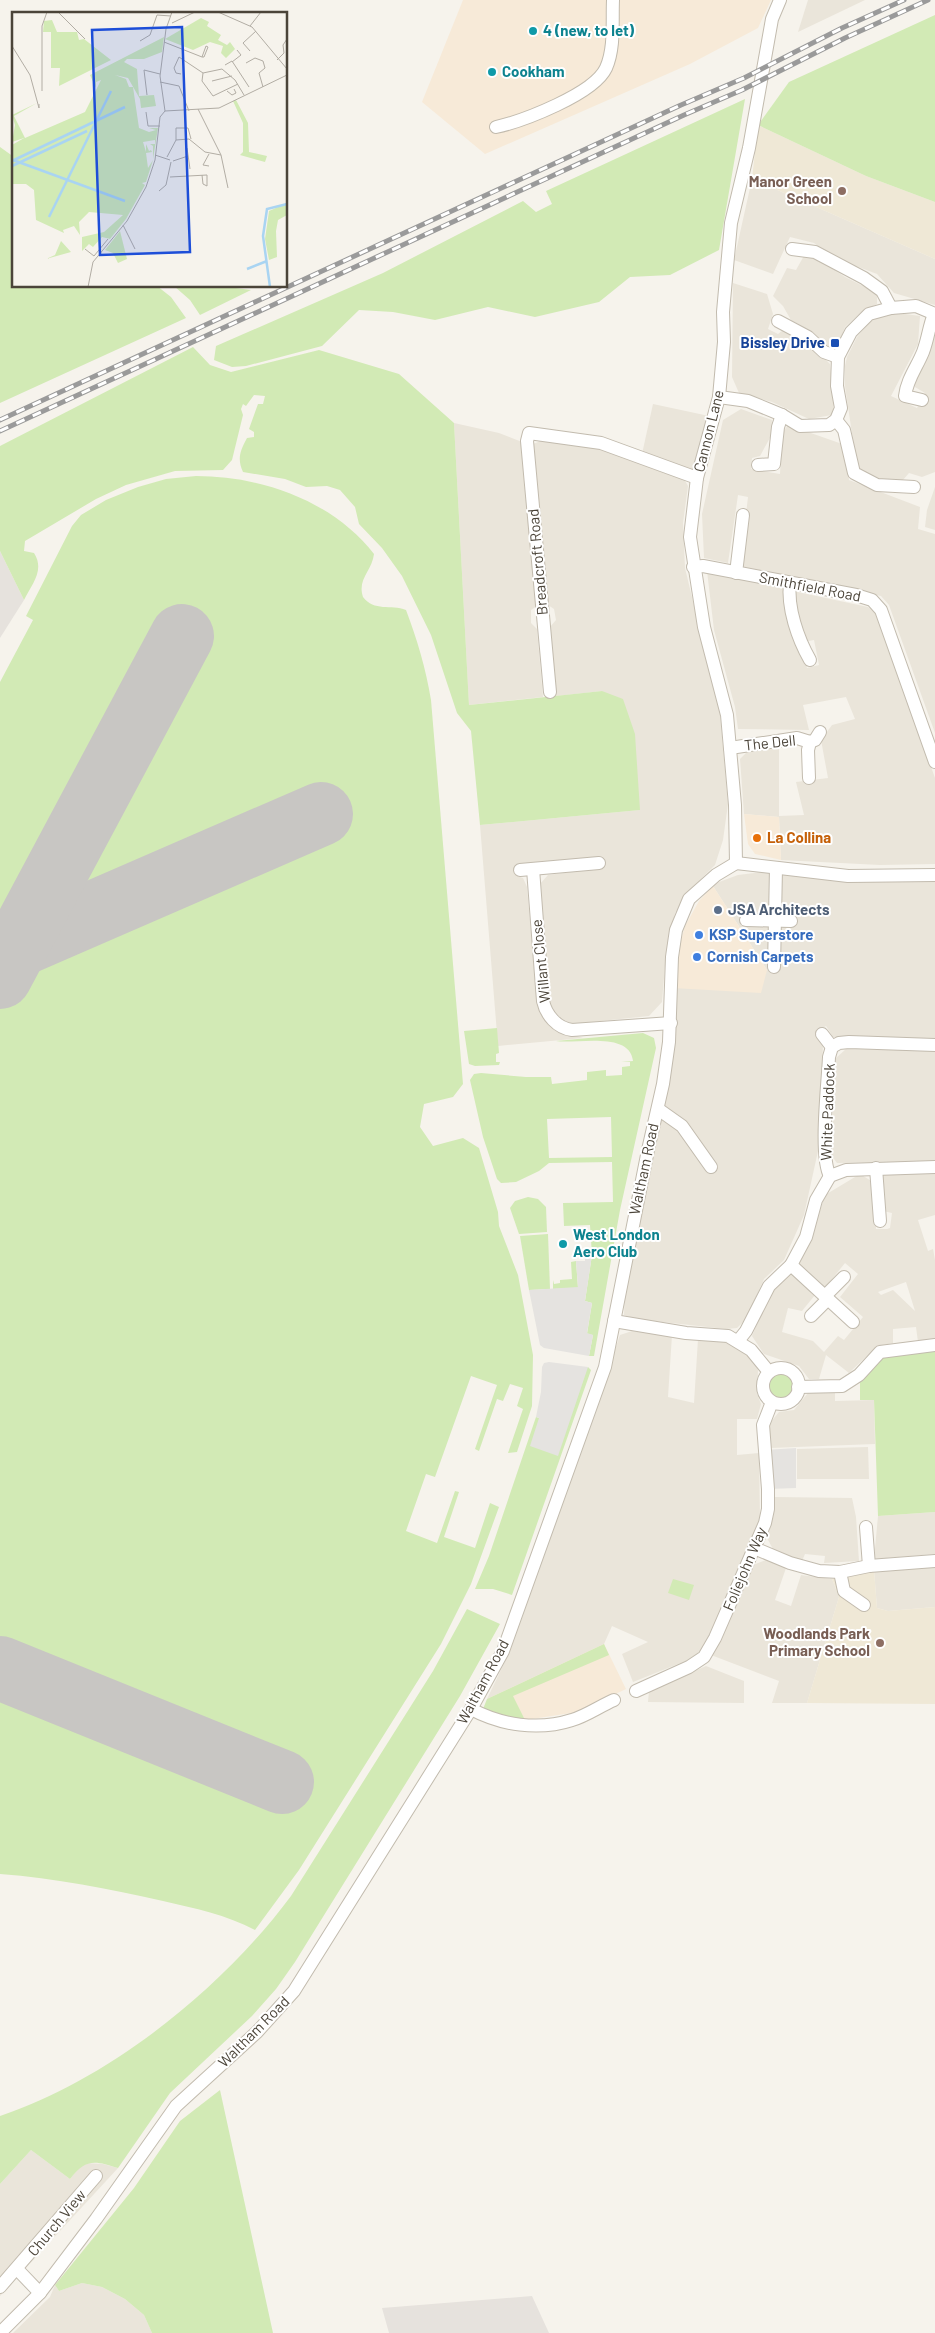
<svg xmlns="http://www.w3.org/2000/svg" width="935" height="2333" viewBox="0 0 935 2333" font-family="Barlow,sans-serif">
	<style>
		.residential { fill: #eae5da; fill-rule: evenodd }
		.commercial { fill: #f7ead8 }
		.industrial { fill: #e6e2dd }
		.education { fill: #efe8d6 }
		.green { fill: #d2eab5; fill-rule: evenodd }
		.parking { fill: #e5e3e0 }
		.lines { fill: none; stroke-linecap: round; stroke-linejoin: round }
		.runway { stroke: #c8c6c3; stroke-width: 64 }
		.minor-casing { stroke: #c2bbae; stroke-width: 14 }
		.minor { stroke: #fff; stroke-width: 12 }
		.rail-casing { stroke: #9a9a9a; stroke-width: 5 }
		.rail { stroke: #fff; stroke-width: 3; stroke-dasharray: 9; stroke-linecap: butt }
		.culture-dot { fill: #0f9aa8; stroke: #fff; stroke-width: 2 }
		.education-dot { fill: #8d6e63; stroke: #fff; stroke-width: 2 }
		.transit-dot { fill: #1a4fb4; stroke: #fff; stroke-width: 2 }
		.food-dot { fill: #e8710a; stroke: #fff; stroke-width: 2 }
		.service-dot { fill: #5c6f8a; stroke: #fff; stroke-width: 2 }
		.shop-dot { fill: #3f7fe0; stroke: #fff; stroke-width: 2 }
		.labels { text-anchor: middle; stroke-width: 4; stroke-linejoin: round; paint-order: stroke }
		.culture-label { font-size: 15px; font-weight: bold; fill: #0d838f; stroke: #fff; text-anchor: start }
		.education-label { font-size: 15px; font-weight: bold; fill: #785e54; stroke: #fff; text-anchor: end }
		.transit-label { font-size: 15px; font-weight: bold; fill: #164399; stroke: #fff; text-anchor: end }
		.street-label { font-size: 15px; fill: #4b4439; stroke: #fff }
		.food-label { font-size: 15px; font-weight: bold; fill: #c56008; stroke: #fff; text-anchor: start }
		.service-label { font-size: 15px; font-weight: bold; fill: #4e5e75; stroke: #fff; text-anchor: start }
		.shop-label { font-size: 15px; font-weight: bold; fill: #366cbe; stroke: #fff; text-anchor: start }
		.inset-river { fill: none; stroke: #a9d4f2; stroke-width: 2.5 }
		.inset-road { fill: none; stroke: #b2ada4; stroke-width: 1 }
		.view { fill: #1d4ed8; fill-opacity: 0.15; stroke: #1d4ed8; stroke-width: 2.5 }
		.inset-edge { fill: none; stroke: #4b4439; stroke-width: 2.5 }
	</style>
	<rect width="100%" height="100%" fill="#f6f3ec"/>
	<g class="residential">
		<path d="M808,0H865L798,32Z"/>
		<path d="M752,179L935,259V305L894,293L877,274L832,257L814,243L790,237L773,274L734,260Z"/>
		<path d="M805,254L815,257L845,277L877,293V304L860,313L845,327L836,350L823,346L809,330L791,320L783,306L773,296L787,268L796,270Z"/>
		<path d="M733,283L767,294L773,314L768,329L778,334L783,330L806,340L830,364L834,403L832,415L809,419L772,402L739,393L732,377Z"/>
		<path d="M898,313L920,316L918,344L891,396L917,408L925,393L915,387L914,377L935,330V472L922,477L909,473L902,481L881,480L857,468L845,386V366L847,357L857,337L870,322L877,318Z"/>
		<path d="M653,404L709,416L693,470L642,454Z"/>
		<path d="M741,409L772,420L771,436L760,456L752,458L751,469L780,474L782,433L788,425L845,445L849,480L920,507L918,529L935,534V733L889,605L881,596L740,566L748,497L738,495L728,563L704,558L702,514L723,420Z"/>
		<path d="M454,423L499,433L522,442L537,606L531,610V623L537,629L543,697L469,705Z"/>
		<path d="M548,438L599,447L683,477L688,486L683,523L685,568L720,714L728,804L723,840L715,865L691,889L675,913L666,953L662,1002L649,1016L572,1024L558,1017L548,1001L539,885L548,875L601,868L600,857L516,864L517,876L523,878L527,887L537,1002L540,1013L554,1029L583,1038L498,1046L480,825L640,810L602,691L556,696L550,627L556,620L554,609L548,605L533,444Z"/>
		<path d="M935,487V530L925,527L927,510Z"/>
		<path d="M707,571L785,589L807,668L819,665L814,640L803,642L793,591L868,607L876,613L935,778V864L880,865L781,860L779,817L744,814L740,759L748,751L779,744V816L804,815L796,782L828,778L821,740L832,725L855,719L846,697L803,705L809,730L738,729L735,707L714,630Z"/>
		<path d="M762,872L935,879V1040L833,1037L826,1026L816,1032L823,1045L818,1151L804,1215L784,1260L764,1279L746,1319L737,1328L726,1329L635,1319L624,1315L625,1284L673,988L767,970L713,886L719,882L738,875Z"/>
		<path d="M846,1049L935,1050V1162L837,1163L831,1155L835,1059Z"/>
		<path d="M935,1172V1215L918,1220L928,1251L933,1249L935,1260V1340L918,1342L916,1327L893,1329V1343L877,1346L849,1373L826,1355L819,1379H809L799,1366L764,1354L752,1336L771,1292L790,1274H796L815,1295L802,1311L788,1308L782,1332L813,1341L824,1352L838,1336L844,1340L863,1317L840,1297L858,1274L845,1263L824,1289L796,1264L813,1233L825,1195L860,1174L873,1182L876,1229H887L890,1228L892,1213L883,1211L882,1174ZM906,1282L915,1311L893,1290L881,1295L878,1292Z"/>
		<path d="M632,1331L672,1335L668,1397L694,1403L698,1339L727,1342L743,1350L752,1360L758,1370L757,1394L761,1404L757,1419H737V1455L759,1453L760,1520L708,1643L693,1658L633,1682L622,1654L648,1642L612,1626L604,1644L487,1699L510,1651L620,1335Z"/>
		<path d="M808,1393H835V1401L874,1400L875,1444L770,1448V1423L779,1412L794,1410Z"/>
		<path d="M868,1447L869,1479H797V1449Z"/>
		<path d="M775,1497L852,1498L856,1517L859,1561L824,1563L825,1556L805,1554L802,1561L773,1549L767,1538L773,1518Z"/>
		<path d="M935,1512V1554L874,1559L878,1516Z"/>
		<path d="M766,1560L786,1568L775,1600L791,1606L801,1575L832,1579L839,1597L807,1703H772L779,1681L711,1655L753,1565Z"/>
		<path d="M935,1566V1607L888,1611L877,1608L874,1570Z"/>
		<path d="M706,1666L744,1681V1703L648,1702L649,1691Z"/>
		<path d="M31,2150L70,2179L79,2167L86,2163L103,2164L118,2168L0,2296V2184Z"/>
		<path d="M82,2283L102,2287L125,2299L144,2315L152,2333H13L50,2297L55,2285L59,2291Z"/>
	</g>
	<g class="commercial">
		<path d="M463,0H771L758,28L690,64L485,154L422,102Z"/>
		<path d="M744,814L779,817L781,860L755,854L748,844Z"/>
		<path d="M713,886L767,970L761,993L673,988L678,951L685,926L699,901Z"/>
		<path d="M604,1644L626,1689L578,1712L525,1720L487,1699Z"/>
	</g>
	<g class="industrial">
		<path d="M0,551L24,600L0,638Z"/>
		<path d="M532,2296L549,2333H389L382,2308Z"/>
	</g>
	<g class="education">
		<path d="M758,125L866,176L935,202V259L752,179Z"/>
		<path d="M874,1570L877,1608L888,1611L935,1607V1704L807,1703L839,1597L832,1579Z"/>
	</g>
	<g class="green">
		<path d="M935,15V202L866,176L758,125L789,82Z"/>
		<path d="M745,99L719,250L670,275L630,277L599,302L535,317L488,307L435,320L393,312L359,310L322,346L246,366L232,367L214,360L216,346L383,273L523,201L536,212L552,204L546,191Z"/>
		<path d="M0,147L14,157V286H157L171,297L186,318L0,403Z"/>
		<path d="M174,286H221L251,290L200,315L190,300Z"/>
		<path d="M193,347L210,365L231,372L319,350L399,374L454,423L469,705L602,691L623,699L635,734L640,810L480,825L471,731L457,713L431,635L402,576L382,548L359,524L355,507L340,490L327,486L306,487L285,479L243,472C237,459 240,451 247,438L254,437V432L249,429L258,404H263L265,396L254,395L246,406L243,404L241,409L243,415L232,460L223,470L175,471L126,485L96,499L25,541L24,551L34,553C45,570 32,584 24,600L0,551V446Z"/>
		<path d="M196,476C262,476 333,501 374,554C372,571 357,579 363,597C374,612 391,604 406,610C417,639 426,669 431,700L463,1084L453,1097L424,1104L420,1127L433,1146L463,1138L479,1148L498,1212L499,1226L518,1275L533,1355L532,1406L517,1452L508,1453L523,1409L517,1406L523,1388L510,1384L503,1401L497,1399L479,1451L475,1449L497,1385L471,1376L435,1477L426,1474L406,1531L437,1543L455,1491L459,1492L444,1537L475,1548L490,1503L499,1507L471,1584L441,1644L299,1870L255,1930C227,1915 194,1908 163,1901C109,1889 55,1878 0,1874V682L33,620L26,616L72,526L81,515L106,500L138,487L166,479Z"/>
		<path d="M497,1028L499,1053L496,1054V1062H500L499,1065L475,1066L469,1064L464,1031Z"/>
		<path d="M643,1033L654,1038L656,1048L620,1210L594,1356H589L593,1335L587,1334L592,1303L585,1301L592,1255L590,1225L564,1226L563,1203L613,1202L612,1162L549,1163L539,1171L516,1182L501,1183L497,1179L483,1137L470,1080L474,1074L481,1073L526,1077H551L552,1084L587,1080V1072L606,1070V1076L622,1075V1067L630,1066V1062H621L633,1061C630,1031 577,1044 556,1041ZM611,1117L612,1157L549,1158L547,1119Z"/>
		<path d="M528,1197L538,1199L546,1207L547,1232L519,1234L510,1208L515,1201Z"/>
		<path d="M548,1234L550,1289L529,1290L520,1236Z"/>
		<path d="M576,1261L578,1288L553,1289V1280L554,1284L560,1283V1280L572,1279L571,1262Z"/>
		<path d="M935,1351V1512L878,1516L874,1400H860V1381L882,1357Z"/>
		<path d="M588,1367L591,1370L590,1373L512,1595L493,1589H475L489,1556L536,1417L539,1418Z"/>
		<circle cx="780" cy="1386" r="14"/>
		<path d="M673,1579L694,1585L689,1600L668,1593Z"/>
		<path d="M467,1609L500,1624L460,1696L295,1962L276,1989L252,2016L170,2093L118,2168C94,2160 85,2159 70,2179L31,2150L0,2184V2116C110,2079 222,1989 291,1896L433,1671Z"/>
		<path d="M604,1644L609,1655L513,1696L525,1720H512L483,1709L487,1699Z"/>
		<path d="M220,2090L273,2333H152L144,2315L125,2299L102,2287L82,2283L59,2291L55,2285L134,2188L180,2121Z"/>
	</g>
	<g class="parking">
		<path d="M592,1255L585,1301L592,1303L587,1333L593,1335L589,1356L544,1348L540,1345L529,1290L578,1287L576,1261H585V1256Z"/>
		<path d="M549,1362L588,1367L558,1456L530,1446L539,1418L536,1417L541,1392L542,1367L544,1363Z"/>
		<path d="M796,1448V1488L768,1489L765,1450Z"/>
	</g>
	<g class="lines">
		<g class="runway">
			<path d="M1,953L321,814"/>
			<path d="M0,977L182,636"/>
			<path d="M0,1668L282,1782"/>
		</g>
		<defs>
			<g id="minor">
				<path d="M496,127C523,121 594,94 606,68C615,48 612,22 613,0"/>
				<path d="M792,249L815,252L864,278L882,291L891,308"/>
				<path d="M778,321L808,337L824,352L838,357"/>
				<path d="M719,397L748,401L782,415L800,426L829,425L836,420L841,408L837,386L838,357L851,332L869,314L891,308L916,306L935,314"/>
				<path d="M922,400L905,396C907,379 917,367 923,352C928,339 929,326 934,314"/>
				<path d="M836,420L844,430L854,473L877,485L914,487"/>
				<path d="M758,465L774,464L778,427L782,415"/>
				<path d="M693,567L703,566L856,595L872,600L881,610L935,762"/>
				<path d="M736,573L743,515"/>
				<path d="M790,583C787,608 798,639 810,660"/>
				<path d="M550,692L527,441L529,433L601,443L697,478"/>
				<path d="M810,742L815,740L820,732"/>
				<path d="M730,748L797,738L810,742L808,750L809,778"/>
				<path d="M736,863L735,805L727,715L704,627L690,537L697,478L719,397L724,342L723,312L731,223L749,148L772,19L780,0"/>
				<path d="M736,863L848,876L935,875"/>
				<path d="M533,869L543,1001C546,1015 557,1028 572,1030L671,1023"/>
				<path d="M520,870L599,863"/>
				<path d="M746,920L791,921"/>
				<path d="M774,967L776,868"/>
				<path d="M822,1034L832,1047"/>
				<path d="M658,1109L682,1126L711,1167"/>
				<path d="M876,1168L880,1221"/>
				<path d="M830,1176C819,1156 828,1082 829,1057L832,1047L839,1043L849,1042L935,1045"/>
				<path d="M791,1265L853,1322"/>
				<path d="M825,1296L844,1277"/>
				<path d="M811,1316L828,1299"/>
				<path d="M614,1321L686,1333L728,1336L751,1350L769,1372"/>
				<path d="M738,1341L746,1331L769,1286L791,1265L806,1237L816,1200L830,1176L846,1170L935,1167"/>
				<circle cx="781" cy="1386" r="18"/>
				<path d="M798,1387L842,1386L859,1375L880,1352L935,1345"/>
				<path d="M866,1527L869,1566"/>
				<path d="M754,1548L790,1563L819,1571L840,1572L869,1566L935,1561"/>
				<path d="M840,1572L844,1591L864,1605"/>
				<path d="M636,1691L689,1667L704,1657L715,1638L765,1523L768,1509V1489L763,1425L772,1402"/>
				<path d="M471,1709C501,1725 538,1731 572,1720C586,1716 600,1706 614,1700"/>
				<path d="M17,2269L40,2293"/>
				<path d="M0,2287L96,2176"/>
				<path d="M0,2333L40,2293L96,2219L176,2106L257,2032L294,1991L471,1709L503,1651L605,1367L648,1150L663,1084L669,1042L672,957L676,930L689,899L716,875L736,863"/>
			</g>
		</defs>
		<use href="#minor" class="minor-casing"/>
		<use href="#minor" class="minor"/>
		<defs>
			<g id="rail">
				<path d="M0,420L681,105L744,78L842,28L904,0"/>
				<path d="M0,431L684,115L742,90L845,38L928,0"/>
			</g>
		</defs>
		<use href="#rail" class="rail-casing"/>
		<use href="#rail" class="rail"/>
	</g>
	<g class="culture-dot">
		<circle cx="533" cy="31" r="5"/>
		<circle cx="492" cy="72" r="5"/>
		<circle cx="563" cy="1244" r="5"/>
	</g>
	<g class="education-dot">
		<circle cx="842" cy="191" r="5"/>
		<circle cx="880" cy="1643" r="5"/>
	</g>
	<rect class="transit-dot" x="830" y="338" width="10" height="10" rx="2.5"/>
	<circle class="food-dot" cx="757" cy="838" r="5"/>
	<circle class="service-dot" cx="718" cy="910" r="5"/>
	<g class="shop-dot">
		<circle cx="699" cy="935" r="5"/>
		<circle cx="697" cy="957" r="5"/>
	</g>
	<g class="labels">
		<g class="culture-label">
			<text x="543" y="36">4 (new, to let)</text>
			<text x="502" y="77">Cookham</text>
			<text x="573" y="1240">West London<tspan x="573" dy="17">Aero Club</tspan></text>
		</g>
		<g class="education-label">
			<text x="832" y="187">Manor Green<tspan x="832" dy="17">School</tspan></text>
			<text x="870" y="1639">Woodlands Park<tspan x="870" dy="17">Primary School</tspan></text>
		</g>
		<g class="transit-label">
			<text x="825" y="348">Bissley Drive</text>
		</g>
		<g class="street-label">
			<text transform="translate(709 431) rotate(-76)" y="5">Cannon Lane</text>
			<text transform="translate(538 562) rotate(-95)" y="5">Breadcroft Road</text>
			<text transform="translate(810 587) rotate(11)" y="5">Smithfield Road</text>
			<text transform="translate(770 743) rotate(-6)" y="5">The Dell</text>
			<text transform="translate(541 961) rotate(-96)" y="5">Willant Close</text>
			<text transform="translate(828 1112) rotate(-88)" y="5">White Paddock</text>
			<text transform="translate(644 1169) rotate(-78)" y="5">Waltham Road</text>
			<text transform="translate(745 1569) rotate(-67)" y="5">Foliejohn Way</text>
			<text transform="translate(483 1682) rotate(-62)" y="5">Waltham Road</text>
			<text transform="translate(254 2032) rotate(-45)" y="5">Waltham Road</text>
			<text transform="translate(57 2223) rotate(-50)" y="5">Church View</text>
		</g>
		<g class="food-label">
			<text x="767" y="843">La Collina</text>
		</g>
		<g class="service-label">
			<text x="728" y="915">JSA Architects</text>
		</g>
		<g class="shop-label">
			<text x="709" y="940">KSP Superstore</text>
			<text x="707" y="962">Cornish Carpets</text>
		</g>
	</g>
	<g transform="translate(12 12)">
		<rect width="275" height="275" fill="#f6f3ec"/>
		<path d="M189,6L197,10L195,14L209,23L206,28L215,33L218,30L223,37L214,46L209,41L211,34L198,30L181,38L153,27ZM40,8L45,20H65L67,28L72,27L99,48L47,74L48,56H39V20H31L32,9ZM152,25L150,40L132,47H115L112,50L125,57L127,84L142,83L144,94L129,96L128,87L116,66L103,63L114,67L117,75H121L127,116L137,120L144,118L137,116H146L141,147V134L138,132H143V128L131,130L134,140V132L137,139L139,138L140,140L134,141L136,156L141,148L134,170L130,171L133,173L114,207L98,227L90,225L81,235L77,232L70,239V225L92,220L111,203L77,200L67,210L68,223L62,214L51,218L52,221L24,208L22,178L14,172H0V133L12,126L0,130L3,113L0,103L25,91L2,104L13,126L73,100L89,68L84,70V76L78,63ZM224,88L236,111L237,140L255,144L253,150L228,143L231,140V111L221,89ZM275,191V203L266,208L264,219L265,245L257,248L253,227L257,199ZM108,219L115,247L106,251L101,241L93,238ZM49,229L59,240L34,247L43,243Z" fill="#d2eab5"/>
		<path class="inset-river" d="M1,148L113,189M0,149L113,95M0,154L75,119M37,205L99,79M235,257L255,249M258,275L251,224L255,197L275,192"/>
		<path class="inset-road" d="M46,0L73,27M206,0L240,15L275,57M160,11L183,0M238,14L249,0M128,29L138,23L145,3L159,4M152,30L190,45M0,34L18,63L27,96V92M194,34L196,35L192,45H190ZM238,39L231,31L244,19M265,48L272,41L271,33L275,27M220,50L229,43L225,38M234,51L243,46L251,49L253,56M213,53L220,49L237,75M191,61L190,69L201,84L226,72M169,62L164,61L162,56L167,45L191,61L210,57L223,68L232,83M200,69L220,64M148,70L167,74L177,99M251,75L247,61L253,56M30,79V14L35,0M215,79L220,83L224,81L222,77M135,83L132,58L148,62M153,99L207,96L275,63M153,99L148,64L154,17L160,0M134,100L136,114H148M164,128V116H176L179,127M175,136L178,157M143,143L158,148M209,143L216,176M155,145L164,128L177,127L193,140L209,143L186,97M161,149L176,144M197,154L191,153L197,142M158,165L195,163V174L191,172L190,163M147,179L154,173L159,150M111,213L123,237M73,237L82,244L96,227M76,275L81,250L115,209L134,175L143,148L148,105L153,99"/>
		<path class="view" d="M170,15L178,240L88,243L80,18Z"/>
		<rect width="275" height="275" class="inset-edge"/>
	</g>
</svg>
